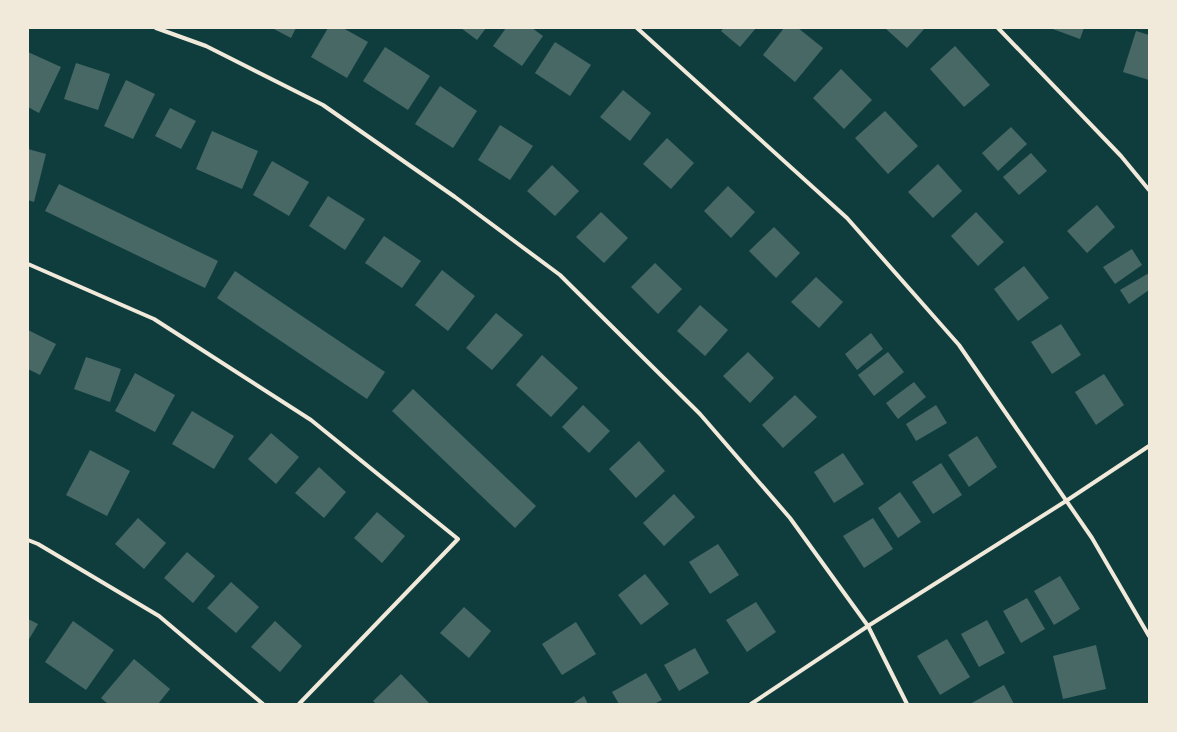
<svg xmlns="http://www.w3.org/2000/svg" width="1177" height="732" viewBox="0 0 1177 732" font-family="'Playfair Display',serif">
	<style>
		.building { fill: #486865 }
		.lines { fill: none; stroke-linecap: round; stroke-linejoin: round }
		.minor { stroke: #f1e9da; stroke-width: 4 }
	</style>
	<rect width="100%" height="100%" fill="#0f3d3e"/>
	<g class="building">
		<path d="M272,28H296L291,38Z"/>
		<path d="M328,28H343L368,42L347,78L311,57Z"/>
		<path d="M461,28H486L477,40Z"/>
		<path d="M506,28H532L543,36L522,66L493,46Z"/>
		<path d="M724,28H756L740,47L721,31Z"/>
		<path d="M784,28H798L823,48L795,82L763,55Z"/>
		<path d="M885,28H925L907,48Z"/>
		<path d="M1050,28H1084L1080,39Z"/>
		<path d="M1136,31L1149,35V80L1123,72Z"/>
		<path d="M555,42L591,65L570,96L535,73Z"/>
		<path d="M955,46L990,85L964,107L930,69Z"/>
		<path d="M385,47L430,76L408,110L363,81Z"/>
		<path d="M28,53V52L61,67L39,113L28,107Z"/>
		<path d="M76,63L110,74L98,110L64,99Z"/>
		<path d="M841,69L872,100L844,129L813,98Z"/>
		<path d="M126,80L155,94L133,139L104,126Z"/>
		<path d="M440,86L477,111L453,148L415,124Z"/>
		<path d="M623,90L651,113L630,141L600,117Z"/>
		<path d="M170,108L196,121L181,149L155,136Z"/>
		<path d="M885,111L918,146L888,174L855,138Z"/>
		<path d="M500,125L533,146L510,180L478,160Z"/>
		<path d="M1011,127L1027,144L998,171L982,153Z"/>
		<path d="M212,131L258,151L242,189L196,169Z"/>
		<path d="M667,138L694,163L671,189L643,164Z"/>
		<path d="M28,149L46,154L34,202L28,200Z"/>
		<path d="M1031,153L1047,171L1019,195L1003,177Z"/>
		<path d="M272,161L309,182L289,216L253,195Z"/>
		<path d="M938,164L962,191L933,218L908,192Z"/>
		<path d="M552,165L579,191L555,216L527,191Z"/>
		<path d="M59,184L218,261L205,288L45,211Z"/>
		<path d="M728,186L755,212L731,238L704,211Z"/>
		<path d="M328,196L365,219L345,250L309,226Z"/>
		<path d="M1097,205L1115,227L1087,253L1067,231Z"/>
		<path d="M601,212L628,238L604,263L576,237Z"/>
		<path d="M976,212L1004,242L978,266L951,236Z"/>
		<path d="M774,227L800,253L776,278L749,251Z"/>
		<path d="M384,236L421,261L402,288L365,263Z"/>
		<path d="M1132,249L1142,265L1115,284L1103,267Z"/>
		<path d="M655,263L682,289L658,314L631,287Z"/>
		<path d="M1024,266L1049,298L1018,321L994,289Z"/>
		<path d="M442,270L475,296L448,331L415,305Z"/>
		<path d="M235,271L385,372L367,399L217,298Z"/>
		<path d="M1149,273V290L1129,304L1120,290Z"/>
		<path d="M816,277L843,302L819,328L791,302Z"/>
		<path d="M700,305L728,330L705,356L677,331Z"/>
		<path d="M496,313L523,335L492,370L466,348Z"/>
		<path d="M1061,324L1081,355L1052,374L1031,342Z"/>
		<path d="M28,330L56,344L40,375L28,369Z"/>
		<path d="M871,333L883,349L857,370L845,354Z"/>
		<path d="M748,352L774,378L750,403L723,376Z"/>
		<path d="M888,352L904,372L874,396L858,375Z"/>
		<path d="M542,355L578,388L551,417L516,385Z"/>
		<path d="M86,357L121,369L110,402L74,389Z"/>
		<path d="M135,373L175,395L155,432L115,411Z"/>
		<path d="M1104,374L1124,405L1096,425L1075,392Z"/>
		<path d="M914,382L926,397L898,419L886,403Z"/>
		<path d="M413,389L536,506L515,528L392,411Z"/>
		<path d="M795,395L817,417L783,448L762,425Z"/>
		<path d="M583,405L610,431L589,453L562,427Z"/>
		<path d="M936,405L947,423L916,441L906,424Z"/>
		<path d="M192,411L234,436L214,469L172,444Z"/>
		<path d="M271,433L299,457L276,484L248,459Z"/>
		<path d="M977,436L997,467L969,487L948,455Z"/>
		<path d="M639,441L665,471L636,498L609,469Z"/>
		<path d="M90,450L130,471L107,516L66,495Z"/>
		<path d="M843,453L864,484L834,503L814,472Z"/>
		<path d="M941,463L962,495L933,514L912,482Z"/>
		<path d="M319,467L346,492L324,518L295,493Z"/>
		<path d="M900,492L921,522L898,538L878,508Z"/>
		<path d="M674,494L695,517L664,546L643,523Z"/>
		<path d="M377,512L405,536L382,563L354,538Z"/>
		<path d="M138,518L166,543L144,569L115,544Z"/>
		<path d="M873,518L893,549L864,568L843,536Z"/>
		<path d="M718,544L739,575L710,594L689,562Z"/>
		<path d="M187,552L215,576L193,603L164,578Z"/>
		<path d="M645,574L669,604L641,625L618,595Z"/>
		<path d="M1060,576L1080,609L1054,625L1034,591Z"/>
		<path d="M231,582L259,607L236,633L207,608Z"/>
		<path d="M1027,598L1045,629L1021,643L1003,611Z"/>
		<path d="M756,602L776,632L747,652L726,620Z"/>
		<path d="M464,607L491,631L469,658L440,633Z"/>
		<path d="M28,619L38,624L28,641Z"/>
		<path d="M987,620L1005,653L979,667L961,634Z"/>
		<path d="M73,621L114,650L86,690L45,662Z"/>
		<path d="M275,621L302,646L280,672L251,647Z"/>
		<path d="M576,622L596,654L562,675L542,644Z"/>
		<path d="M947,639L970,677L940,695L917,656Z"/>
		<path d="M1096,645L1106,689L1063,699L1053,656Z"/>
		<path d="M695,648L709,673L679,691L664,665Z"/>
		<path d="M134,659L170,689L158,704H108L101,698Z"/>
		<path d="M646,673L662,700L654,704H619L612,692Z"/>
		<path d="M401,674L429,703L427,704H376L373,701Z"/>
		<path d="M1004,685L1014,704H970Z"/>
		<path d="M584,696L588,704H572Z"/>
	</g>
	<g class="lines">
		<g class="minor">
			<path d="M156,28L206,46L323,105L455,197L560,275L700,414L790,518L868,626L907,704"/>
			<path d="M637,28L847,218L959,345L1092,538L1149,636"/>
			<path d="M998,28L1121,156L1149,190"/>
			<path d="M28,264L154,319L311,420L458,539L299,704"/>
			<path d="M28,540L38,544L159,616L263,704"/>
			<path d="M751,704L868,626L1066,501L1149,446"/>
		</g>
	</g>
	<rect width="1177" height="732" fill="none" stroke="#f1e9da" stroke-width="58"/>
</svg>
